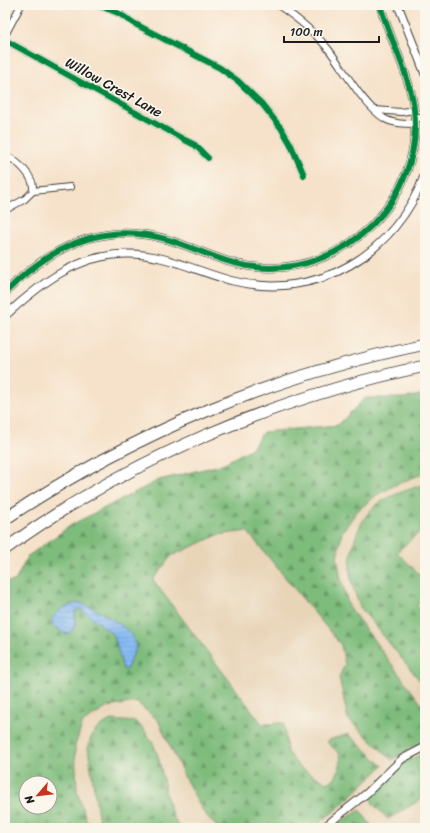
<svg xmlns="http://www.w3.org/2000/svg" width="430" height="833" viewBox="0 0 430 833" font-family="Sriracha,sans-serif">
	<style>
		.built { fill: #e8d4b7; fill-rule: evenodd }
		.forest { fill: url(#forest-firs); stroke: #4d6c4c; fill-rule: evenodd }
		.water { fill: url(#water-rules); stroke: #516b88 }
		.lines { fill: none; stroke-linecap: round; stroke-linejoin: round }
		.minor-casing { stroke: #3d3a36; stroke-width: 8 }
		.tertiary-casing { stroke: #3d3a36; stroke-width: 9 }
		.motorway-casing { stroke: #3d3a36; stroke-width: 13 }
		.minor { stroke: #fff; stroke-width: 6 }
		.tertiary { stroke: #fff; stroke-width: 7 }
		.motorway { stroke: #fff; stroke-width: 11 }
		.cycleway-casing { stroke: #fbf7ec; stroke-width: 8 }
		.cycleway { stroke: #00873e; stroke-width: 6 }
		.labels { text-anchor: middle; stroke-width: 3.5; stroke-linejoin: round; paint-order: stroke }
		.street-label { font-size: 14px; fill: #1c1c1c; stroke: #fbf7ec }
	</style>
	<defs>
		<pattern id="forest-firs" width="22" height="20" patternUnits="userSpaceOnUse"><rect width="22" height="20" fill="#7ebc7c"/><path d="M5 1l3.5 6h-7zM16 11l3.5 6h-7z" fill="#669865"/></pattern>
		<pattern id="water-rules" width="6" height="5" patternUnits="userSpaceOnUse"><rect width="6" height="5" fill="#86baf4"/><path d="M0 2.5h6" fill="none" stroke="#739fd1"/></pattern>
	</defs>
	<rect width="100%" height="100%" fill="#fbf7ec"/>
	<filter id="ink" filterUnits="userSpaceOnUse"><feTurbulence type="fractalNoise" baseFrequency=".025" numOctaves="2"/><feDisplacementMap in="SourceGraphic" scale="8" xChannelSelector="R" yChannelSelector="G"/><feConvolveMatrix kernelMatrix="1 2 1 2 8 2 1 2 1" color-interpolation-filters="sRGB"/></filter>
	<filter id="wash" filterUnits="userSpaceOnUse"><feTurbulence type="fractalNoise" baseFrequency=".012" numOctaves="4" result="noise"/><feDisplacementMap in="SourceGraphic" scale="16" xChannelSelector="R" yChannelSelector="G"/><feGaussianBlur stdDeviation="0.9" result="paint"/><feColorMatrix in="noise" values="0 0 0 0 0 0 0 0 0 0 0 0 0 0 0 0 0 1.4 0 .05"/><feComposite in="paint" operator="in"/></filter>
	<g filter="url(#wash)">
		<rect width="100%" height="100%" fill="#f6e2ca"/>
		<path class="built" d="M425,437V828H5V670L82,590ZM26,783H50V807H26Z"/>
		<g class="forest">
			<path d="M425,394V473L399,483L378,494L357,511L342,532L337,557L341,579L349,607L425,709V743L412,747L392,760L348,719L339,677L345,665L341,645L247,531L218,535L171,556L153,580L262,724L284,723L287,751L299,767L327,783L335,779L341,762L340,754L326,741L348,734L383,766L339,807L313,828H218L204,813L185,778L158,720L136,702L108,707L83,722L75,746L77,791L89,828H5V582L15,581L28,556L73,524L159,480L221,465L252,448L263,432L338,425L365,398H404ZM26,783H50V807H26Z"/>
			<path d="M425,484V527L397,552L425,580V595L417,606L425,614V687L360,607C356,596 351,584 350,572C349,553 357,525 370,511C382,497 408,490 425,484Z"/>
			<path d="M111,720L136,722C162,744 160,772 168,803C170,811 175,820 179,828H100L88,748C91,733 97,727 111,720Z"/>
			<path d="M425,752V797L388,819L373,804L371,797L402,764Z"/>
			<path d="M360,810L373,828H332L333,827Z"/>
		</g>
		<path class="water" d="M79,603C92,606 125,625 132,636C134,640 135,645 136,648L126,670L123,669L114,635L81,609L75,611V625L71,632L65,634L54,626L51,620C59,609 65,606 79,603Z"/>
	</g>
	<g filter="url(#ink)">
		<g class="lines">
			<defs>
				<g id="minor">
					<path d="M98,5L118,13L137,25L220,68L238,81L262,104L281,128L290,143L304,175"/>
					<path d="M278,5C297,18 315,32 329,50C345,71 363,105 385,119C394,124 405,124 415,124"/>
					<path d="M118,13L122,5"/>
					<path d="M5,35L21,5"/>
					<path d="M5,40L185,140L195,145L208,158"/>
					<path d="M375,110L401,112L414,110"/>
					<path d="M5,155C17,161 35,176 33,191"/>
					<path d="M5,210L25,199L33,191L70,187"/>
				</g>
				<g id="tertiary">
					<path d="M398,5L425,74"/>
					<path d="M415,118L425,117"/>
					<path d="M5,293C49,247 104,220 169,240C198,249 225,264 255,267C344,277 425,198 414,109C409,72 390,40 380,5"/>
					<path d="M5,316C40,284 76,255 126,254C164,253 197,272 233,281C318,302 396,253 425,174"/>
					<path d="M323,828L367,793L402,759L425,747"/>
				</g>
				<g id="motorway">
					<path d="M5,519C135,432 272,376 425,344"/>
					<path d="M5,549C130,458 275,398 425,366"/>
				</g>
			</defs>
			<use href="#minor" class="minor-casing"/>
			<use href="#tertiary" class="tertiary-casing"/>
			<use href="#motorway" class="motorway-casing"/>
			<use href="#minor" class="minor"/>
			<use href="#tertiary" class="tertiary"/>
			<use href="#motorway" class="motorway"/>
			<defs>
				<g id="cycleway">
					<path d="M98,5L118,13L137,25L220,68L238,81L262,104L281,128L290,143L304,175"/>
					<path d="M5,40L185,140L195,145L208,158"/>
					<path d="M5,293C49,247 104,220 169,240C198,249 225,264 255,267C344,277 425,198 414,109C409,72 390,40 380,5"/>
				</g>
			</defs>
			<use href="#cycleway" class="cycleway-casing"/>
			<use href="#cycleway" class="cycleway"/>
		</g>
	</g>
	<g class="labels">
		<g class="street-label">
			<text transform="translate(114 87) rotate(29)" y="5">Willow Crest Lane</text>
		</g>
	</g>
	<rect width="430" height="833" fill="none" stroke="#fbf7ec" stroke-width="20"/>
	<g transform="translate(38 795) rotate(242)"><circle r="19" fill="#fbf7ec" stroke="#a29f99"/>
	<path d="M0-3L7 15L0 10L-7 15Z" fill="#c8321e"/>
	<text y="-6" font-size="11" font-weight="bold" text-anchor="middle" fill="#1c1c1c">N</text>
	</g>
	<path d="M284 36v6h95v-6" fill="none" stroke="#1c1c1c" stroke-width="2"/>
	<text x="290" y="36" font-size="12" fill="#1c1c1c" stroke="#fbf7ec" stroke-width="3" paint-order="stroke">100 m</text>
</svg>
